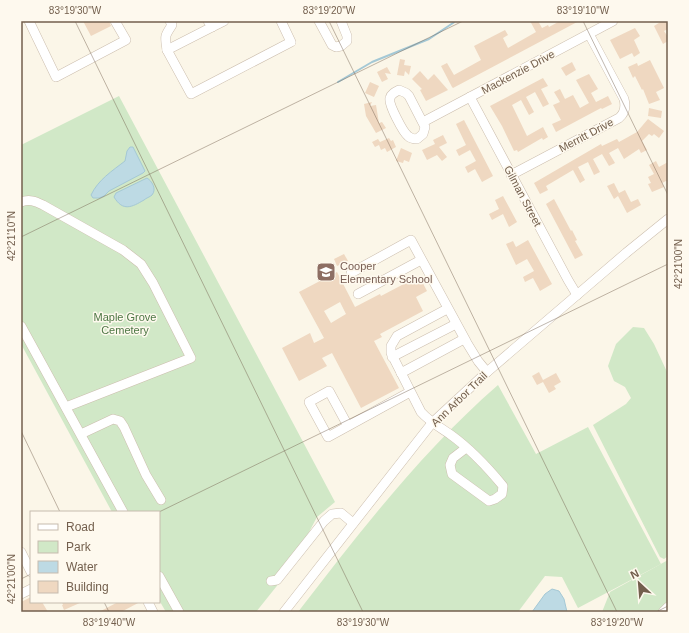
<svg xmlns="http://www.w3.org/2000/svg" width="689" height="633" viewBox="0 0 689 633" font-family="Arial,sans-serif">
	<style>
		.green { fill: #d1e8c7 }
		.water { fill: #bddae4; stroke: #a4c8d5 }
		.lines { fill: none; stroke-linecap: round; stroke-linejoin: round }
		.stream { stroke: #a4c8d5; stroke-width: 2 }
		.building { fill: #efd8c1; fill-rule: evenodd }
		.minor-casing { stroke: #ccbeae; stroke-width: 10 }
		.minor { stroke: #fff; stroke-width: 9 }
		.ticks { fill: none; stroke: #735f4d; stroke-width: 1; stroke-opacity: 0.45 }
		.labels { text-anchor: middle; stroke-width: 3; stroke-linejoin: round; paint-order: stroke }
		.street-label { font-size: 11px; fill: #735f4d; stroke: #fef9ee }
		.education-label { font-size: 11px; fill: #785e54; stroke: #fef9ee; text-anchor: start }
		.park-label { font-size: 11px; fill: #4f7846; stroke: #fef9ee }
		.neatline { fill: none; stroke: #735f4d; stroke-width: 1.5 }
		.ticks-label { font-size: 10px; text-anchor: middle; fill: #735f4d }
	</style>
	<rect width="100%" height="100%" fill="#fbf6e8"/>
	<g class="green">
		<path d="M119,96L335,502L317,517L288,572L256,612H166L159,600V512H112L21,344V145Z"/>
		<path d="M633,327L644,328L654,344L668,374V556L664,559L660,557L593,425L626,404L631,398L625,387L614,381L608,366L616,344Z"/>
		<path d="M498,385L536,454L588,427L661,564L578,608L562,577L545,576L518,612H298C359,533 422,451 498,385Z"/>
		<path d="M668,560V612H602L610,592Z"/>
	</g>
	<g class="water">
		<path d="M130,147H133L145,171L143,173L109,191L104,196L99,198H93L91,195C98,180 112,171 125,161L127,151Z"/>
		<path d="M147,178C152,181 157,189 152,195C150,197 146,198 144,200C132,207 123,212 114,197L116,193Z"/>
		<path d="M552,589L559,591L564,599L567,612H532L545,594Z"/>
	</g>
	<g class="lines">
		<path class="stream" d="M338,82L372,62L429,39L453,23L455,21"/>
	</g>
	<g class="building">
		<path d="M83,21H109L111,26L91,36Z"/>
		<path d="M530,21H538L542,28L548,25L549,27L560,21H579L453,88L452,87L441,66L447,63L454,75L481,60L474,46L505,30L508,35L503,38L508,48L536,32Z"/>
		<path d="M662,21H668V29L664,31L668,37V41L663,44L654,26Z"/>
		<path d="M635,28L640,36L634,40L640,53L634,57L632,53L620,59L610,40Z"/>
		<path d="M400,59L405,60L404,65L411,66L409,75L405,71L404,76L397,75Z"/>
		<path d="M650,60L664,88L656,92L660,100L649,104L643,89L642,90L635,76L633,78L628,67L637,63L638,66Z"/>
		<path d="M572,62L576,70L566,76L561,68Z"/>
		<path d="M387,67L391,74L385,73L388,79L382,82L377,72Z"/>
		<path d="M420,71L428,80L434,74L448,90L426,101L420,90L422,89L412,79Z"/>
		<path d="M589,74L598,89L591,93L596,102L608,96L612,104L602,109L601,108L556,132L552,124L561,120L553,105L560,102L554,92L560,89L565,99L573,95L580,108L589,103L576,80Z"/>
		<path d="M543,78L548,86L541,89L549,104L543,107L535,92L526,97L534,112L529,115L521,100L512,105L527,136L543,127L548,137L543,140L542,138L518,152L517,150L514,151L502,126L490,106Z"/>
		<path d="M370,82L379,86L374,97L365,93Z"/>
		<path d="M372,102L370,106L376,105L379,123L382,122L386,128L376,133L366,116L364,104Z"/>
		<path d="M649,108L662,111L661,118L648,116Z"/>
		<path d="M648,119L664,131L659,138L654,134L652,136L649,134L642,141L647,150L641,153L639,149L624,159L618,148L609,153L615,163L609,166L602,154L593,159L600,172L594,175L588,162L578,167L585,180L580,183L573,170L546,186L548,190L540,194L534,183L601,144L602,146L617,139L619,142L637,132Z"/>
		<path d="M464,120L493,176L482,182L475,169L468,173L465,167L476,161L470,150L459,156L456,150L466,145L456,124Z"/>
		<path d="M443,135L447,143L439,147L447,157L442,161L437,155L427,160L422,150L435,144L433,140Z"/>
		<path d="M389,138L391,141L393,140L396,147L387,152L385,148L381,150L379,145L375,147L372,142L378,139L380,142Z"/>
		<path d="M401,148L412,153L409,162L404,160L403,163L396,161Z"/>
		<path d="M656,161L659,167L668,162V180L662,183L664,187L652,192L648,184L651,183L648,177L654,174L649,165Z"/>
		<path d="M614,183L619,193L625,190L631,202L638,199L641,205L627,213L618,196L614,199L607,186Z"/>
		<path d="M503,196L517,222L509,227L503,214L492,220L489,214L499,209L495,200Z"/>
		<path d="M554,199L571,231L572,230L577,240L575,241L583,255L575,259L546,204Z"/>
		<path d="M528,240L552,284L540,291L533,278L525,282L523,277L534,271L527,259L516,265L506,244L513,241L516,247Z"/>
		<path d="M344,254L348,261L337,266L334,259Z"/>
		<path d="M337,272L355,307L380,294L381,296L419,276L427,291L416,297L423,311L380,334L382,337L374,341L399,388L361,408L332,353L322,358L327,366L299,381L282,348L310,333L314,343L324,338L299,292ZM340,302L346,314L331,323L324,311Z"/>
		<path d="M539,372L543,380L556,373L561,382L554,386L556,389L549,393L543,382L537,385L532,376Z"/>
		<path d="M31,597V602H42L48,612H21V602Z"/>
		<path d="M62,602H82L64,610L62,605H63Z"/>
		<path d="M118,602H140L121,612H99Z"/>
	</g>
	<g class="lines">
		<defs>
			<g id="minor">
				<path d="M29,21L56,77L126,40L115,21"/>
				<path d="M208,21L212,27L167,50L191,94L291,42L281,21"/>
				<path d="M319,21L332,45L336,47L341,46L347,41V36L341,21"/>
				<path d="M212,27L224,21"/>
				<path d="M167,50C165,36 164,37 172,25L170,21"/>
				<path d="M399,90L406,93L409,96L425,127L423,134L417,139C413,139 410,138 408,136C403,132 388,104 390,98C391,94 395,92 399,90Z"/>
				<path d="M470,97L568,280L577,295"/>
				<path d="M423,122L613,21"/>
				<path d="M511,175L619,118C625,113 626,107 624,99L589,34"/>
				<path d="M21,202C29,199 35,201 43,205L123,250L141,264L153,283L191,358L66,407"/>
				<path d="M351,273L411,240L467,343L478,361L487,372"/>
				<path d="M358,294L421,260"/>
				<path d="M447,309L397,336L391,346V353L421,412C430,422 441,428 451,435C469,448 489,469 503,486L502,494L495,499L489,501L452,474L450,465L453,458L466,448"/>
				<path d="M21,326L123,512"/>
				<path d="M392,357L456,324"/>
				<path d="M401,373L464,339"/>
				<path d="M348,426L329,391L309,402L328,437C355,422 383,407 410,392"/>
				<path d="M81,434L113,419L120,421L124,427L146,475L161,500"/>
				<path d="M21,552L31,572"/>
				<path d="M159,576L179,612"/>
				<path d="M271,581L277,580L324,521L332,514L341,513L353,523"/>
				<path d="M21,594L31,589"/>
				<path d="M148,602L153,612"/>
				<path d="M284,612L432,423L487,372L626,253L668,219"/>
				<path d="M663,612L668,607"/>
			</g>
		</defs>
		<use href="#minor" class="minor-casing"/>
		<use href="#minor" class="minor"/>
	</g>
	<path class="ticks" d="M75,21L363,612M329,21L617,612M583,21L668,195M21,237L463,21M21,431L60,512M159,512L668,264M21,579L31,574M104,602L109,612M656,612L668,606"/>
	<defs>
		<symbol id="school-square" viewBox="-11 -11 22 22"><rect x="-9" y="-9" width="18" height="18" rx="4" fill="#8d6e63" stroke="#fef9ee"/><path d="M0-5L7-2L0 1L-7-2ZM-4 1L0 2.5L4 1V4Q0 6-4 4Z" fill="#fff"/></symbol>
	</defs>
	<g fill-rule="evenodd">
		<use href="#school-square" x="315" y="261" width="22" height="22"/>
	</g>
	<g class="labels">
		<g class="street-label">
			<text transform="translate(518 72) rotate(-28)" y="4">Mackenzie Drive</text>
			<text transform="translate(586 135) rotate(-28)" y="4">Merritt Drive</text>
			<text transform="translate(523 196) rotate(62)" y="4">Gilman Street</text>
			<text transform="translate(459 399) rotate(-44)" y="4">Ann Arbor Trail</text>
		</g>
		<g class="education-label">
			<text x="340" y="270">Cooper<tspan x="340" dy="13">Elementary School</tspan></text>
		</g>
		<g class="park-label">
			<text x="125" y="321">Maple Grove<tspan x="125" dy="13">Cemetery</tspan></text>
		</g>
	</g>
	<rect width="689" height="633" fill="none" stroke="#fef9ee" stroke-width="44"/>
	<rect x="30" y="511" width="130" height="92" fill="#fef9ee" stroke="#c6bbae"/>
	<rect x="38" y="524" width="20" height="6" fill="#ffffff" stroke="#c6bbae"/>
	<text x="66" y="531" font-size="12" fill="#735f4d">Road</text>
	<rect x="38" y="541" width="20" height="12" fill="#d1e8c7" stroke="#c6bbae"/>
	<text x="66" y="551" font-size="12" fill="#735f4d">Park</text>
	<rect x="38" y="561" width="20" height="12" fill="#bddae4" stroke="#c6bbae"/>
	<text x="66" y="571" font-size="12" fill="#735f4d">Water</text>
	<rect x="38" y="581" width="20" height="12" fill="#efd8c1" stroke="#c6bbae"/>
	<text x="66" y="591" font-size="12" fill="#735f4d">Building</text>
	<g transform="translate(639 583) rotate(334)" stroke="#fef9ee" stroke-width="3" paint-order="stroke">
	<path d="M0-3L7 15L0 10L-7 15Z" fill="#735f4d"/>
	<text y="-6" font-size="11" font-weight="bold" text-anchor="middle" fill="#735f4d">N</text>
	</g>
	<rect x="22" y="22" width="645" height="589" class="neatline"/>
	<g class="ticks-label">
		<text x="75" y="14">83°19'30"W</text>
		<text x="329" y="14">83°19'20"W</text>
		<text x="583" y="14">83°19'10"W</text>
		<text transform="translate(11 236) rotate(-90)" y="4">42°21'10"N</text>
		<text transform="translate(678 264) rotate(-90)" y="4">42°21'00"N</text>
		<text transform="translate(11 579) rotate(-90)" y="4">42°21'00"N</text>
		<text x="109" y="626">83°19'40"W</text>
		<text x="363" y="626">83°19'30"W</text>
		<text x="617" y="626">83°19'20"W</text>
	</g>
</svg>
